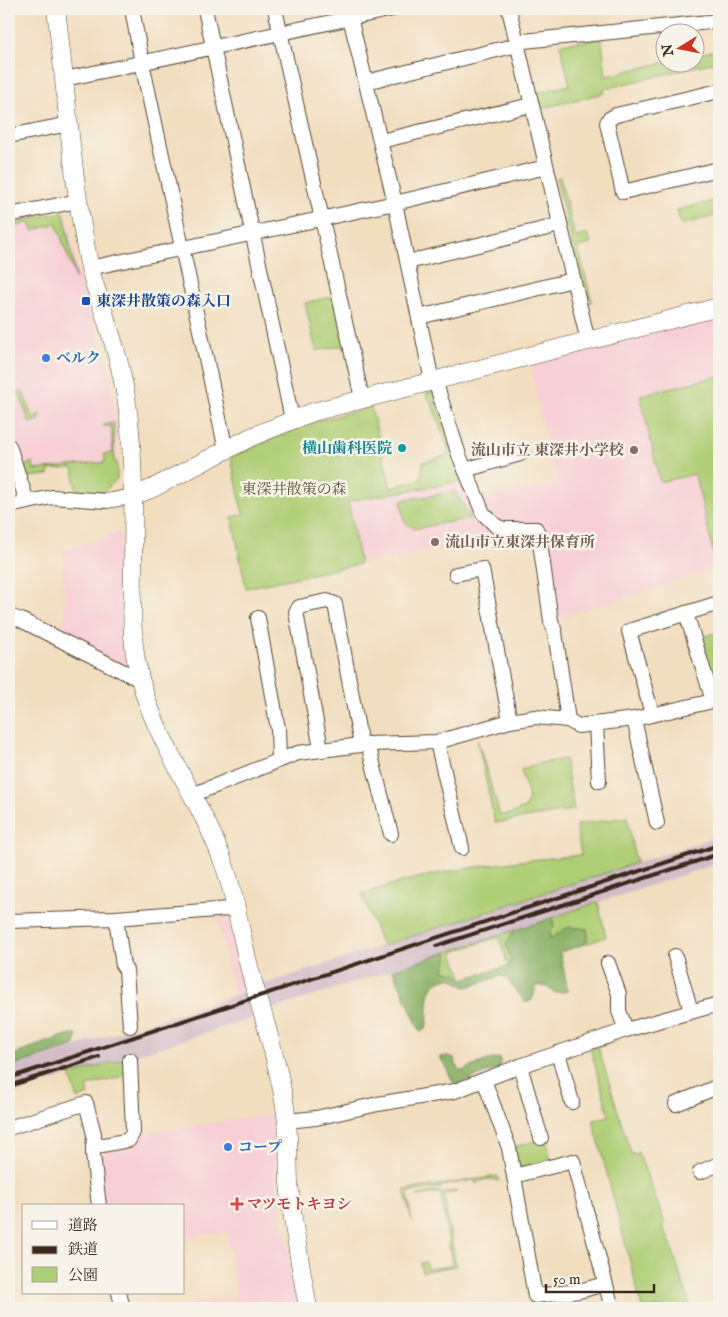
<svg xmlns="http://www.w3.org/2000/svg" width="728" height="1317" viewBox="0 0 728 1317" font-family="'IM FELL English','Noto Serif JP',serif">
	<style>
		.built { fill: #f7cfd4 }
		.industrial { fill: #d2bdc8 }
		.green { fill: #aece75; stroke: #747c4a }
		.forest { fill: #8ab166; stroke: #626e42 }
		.lines { fill: none; stroke-linecap: round; stroke-linejoin: round }
		.minor-casing { stroke: #564536; stroke-width: 16 }
		.tertiary-casing { stroke: #564536; stroke-width: 19 }
		.minor { stroke: #fff; stroke-width: 14 }
		.tertiary { stroke: #fff; stroke-width: 18 }
		.rail { stroke: #3b2a1e; stroke-width: 4 }
		.transit-dot { fill: #1a4fb4; stroke: #f7f3e8; stroke-width: 2 }
		.shop-dot { fill: #3f7fe0; stroke: #f7f3e8; stroke-width: 2 }
		.culture-dot { fill: #0f9aa8; stroke: #f7f3e8; stroke-width: 2 }
		.education-dot { fill: #8d6e63; stroke: #f7f3e8; stroke-width: 2 }
		.health-dot { fill: #e0444e; stroke: #f7f3e8; stroke-width: 2 }
		.labels { text-anchor: middle; stroke-width: 5; stroke-linejoin: round; paint-order: stroke }
		.transit-label { font-size: 15px; font-weight: bold; fill: #164399; stroke: #f7f3e8; text-anchor: start }
		.shop-label { font-size: 15px; font-weight: bold; fill: #366cbe; stroke: #f7f3e8; text-anchor: start }
		.culture-label { font-size: 15px; font-weight: bold; fill: #0d838f; stroke: #f7f3e8; text-anchor: end }
		.education-label { font-size: 15px; font-weight: bold; fill: #785e54; stroke: #f7f3e8; text-anchor: end }
		.park-label { font-size: 15px; fill: #585334; stroke: #f7f3e8 }
		.health-label { font-size: 15px; font-weight: bold; fill: #be3a42; stroke: #f7f3e8; text-anchor: start }
	</style>
	<rect width="100%" height="100%" fill="#f7f3e8"/>
	<filter id="ink" filterUnits="userSpaceOnUse"><feTurbulence type="fractalNoise" baseFrequency=".02" numOctaves="2"/><feDisplacementMap in="SourceGraphic" scale="10" xChannelSelector="R" yChannelSelector="G"/><feConvolveMatrix kernelMatrix="1 2 1 2 8 2 1 2 1" color-interpolation-filters="sRGB"/></filter>
	<filter id="wash" filterUnits="userSpaceOnUse"><feTurbulence type="fractalNoise" baseFrequency=".0096" numOctaves="4" result="noise"/><feDisplacementMap in="SourceGraphic" scale="20" xChannelSelector="R" yChannelSelector="G"/><feGaussianBlur stdDeviation="1.12" result="paint"/><feColorMatrix in="noise" values="0 0 0 0 0 0 0 0 0 0 0 0 0 0 0 0 0 1.4 0 .05"/><feComposite in="paint" operator="in"/></filter>
	<g filter="url(#wash)">
		<rect width="100%" height="100%" fill="#f1debf"/>
		<g class="built">
			<path d="M67,212L80,284L104,357L112,388L116,426L117,462L49,470V475L28,477L9,422V223Z"/>
			<path d="M719,317V568L554,620L542,529L498,522L482,500L558,483L540,416L531,365Z"/>
			<path d="M464,481L503,535L469,544L360,564L348,501Z"/>
			<path d="M120,532L123,628L126,663L121,666L61,635L65,611L62,551Z"/>
			<path d="M227,913L246,992L235,996L216,914Z"/>
			<path d="M275,1113L277,1189L298,1308H169L236,1296L227,1232L184,1238V1206H104L100,1158L104,1153L136,1145L143,1134Z"/>
		</g>
		<g class="industrial">
			<path d="M719,836V863L270,1010L262,985Z"/>
			<path d="M246,992L253,1018L9,1095V1067Z"/>
		</g>
		<g class="green">
			<path d="M602,39L606,76L665,62H696V55L719,49V61L604,89V93L539,109L535,93L570,85L560,44Z"/>
			<path d="M560,177L575,237L588,234L591,244L578,247L592,302L586,303L556,178Z"/>
			<path d="M719,199V215L681,225L677,210Z"/>
			<path d="M64,212L76,279L56,223L33,231L30,222L12,228L11,226L9,227V223Z"/>
			<path d="M335,296L346,345L316,351L305,303Z"/>
			<path d="M719,376V550L713,552L695,474L660,482L640,395Z"/>
			<path d="M23,391L32,417L40,414V420L31,423L29,422L19,392Z"/>
			<path d="M433,392L464,481L348,501L360,564L246,588L232,517L243,515L231,457L313,422L371,407L391,488L421,479L423,462L448,455V449L431,401L427,398L426,393Z"/>
			<path d="M114,423V462H117V479L102,494L77,492L73,468L49,470V475L28,477L24,468L26,465L33,462L34,470L105,462L104,454L113,453L111,426H103L104,424Z"/>
			<path d="M454,490L471,518L414,529L404,521L401,500L449,493Z"/>
			<path d="M719,632V690L715,688L699,638Z"/>
			<path d="M477,739L500,815L510,814L525,808L529,798L521,770L535,764L565,759L574,810L495,823Z"/>
			<path d="M627,817L636,863L382,946L362,894C433,869 507,862 581,855L576,825Z"/>
			<path d="M598,902L606,937L585,944L588,937L587,929L570,927L565,929L550,939V932L554,924L552,918Z"/>
			<path d="M515,930L506,943L511,961L508,966L499,937L453,952L463,980L455,972L445,971L444,969L447,960V952Z"/>
			<path d="M620,1039L598,1047L631,1153L634,1155L638,1152L664,1220V1231L669,1239L691,1308H642L593,1120L609,1116L590,1047Z"/>
			<path d="M124,1059L125,1076L87,1086L89,1095L78,1099L70,1075Z"/>
			<path d="M546,1138L551,1162L523,1169L517,1165L514,1147Z"/>
			<path d="M498,1176L499,1181C491,1178 481,1179 476,1184L475,1180L441,1186V1190L439,1188L410,1192L408,1195L412,1222L404,1190Z"/>
			<path d="M438,1191L440,1193L456,1191L457,1192L444,1195L456,1266L422,1272L420,1263L426,1262L427,1269L450,1266L452,1264L441,1194L438,1193L418,1196V1195Z"/>
		</g>
		<g class="forest">
			<path d="M552,918L554,928L550,932V939L565,929L570,927L587,929L588,937L585,944L560,952L568,991L555,993L547,987L537,985L532,1000L526,1003L505,977L501,976L467,987C460,986 456,979 450,978C448,978 444,979 442,980C422,988 431,1012 426,1029L420,1031L393,970L447,952V960L444,969L445,971L455,972L463,979L508,966L511,961L506,943L515,930Z"/>
			<path d="M70,1034H76L77,1038L74,1046L9,1067V1057L43,1043Z"/>
			<path d="M448,1056L454,1058L458,1069L462,1071L487,1060L499,1058L501,1063L500,1068L455,1085L440,1057Z"/>
		</g>
	</g>
	<g filter="url(#ink)">
		<g class="lines">
			<defs>
				<g id="minor">
					<path d="M132,9L142,63L224,441L227,449"/>
					<path d="M205,9L292,419"/>
					<path d="M275,9L362,398"/>
					<path d="M348,9L395,203L432,381L437,387L459,455L483,513L496,526L504,529H536L539,535L551,621L555,632L568,720L578,726L634,719L713,701L719,697"/>
					<path d="M509,9L588,341"/>
					<path d="M65,79L393,9"/>
					<path d="M366,82L517,45L524,41L719,21"/>
					<path d="M719,91L616,115L609,119L607,123L623,192L719,169"/>
					<path d="M9,136L69,124"/>
					<path d="M381,141L531,105"/>
					<path d="M9,215L78,201"/>
					<path d="M408,262L560,225"/>
					<path d="M90,268L395,203L546,167"/>
					<path d="M419,317L573,280"/>
					<path d="M9,446L27,502"/>
					<path d="M465,470L520,454"/>
					<path d="M9,506L52,497L107,501L134,496"/>
					<path d="M456,574L482,569L510,721"/>
					<path d="M686,613L713,701"/>
					<path d="M9,616L21,620L140,680"/>
					<path d="M258,618L278,729L279,759"/>
					<path d="M652,714L629,631L719,603"/>
					<path d="M634,719L657,823"/>
					<path d="M596,724L599,781"/>
					<path d="M437,742L462,848"/>
					<path d="M368,744L391,834"/>
					<path d="M321,749L296,612L299,607L327,601L335,604L361,745"/>
					<path d="M192,795L298,753L368,744L437,742L510,721L535,717L568,720"/>
					<path d="M116,918L123,966L126,970L130,1026"/>
					<path d="M9,921L116,918L228,909L236,907"/>
					<path d="M675,956L691,1011"/>
					<path d="M608,963L619,994V1011L626,1030"/>
					<path d="M558,1053L572,1102"/>
					<path d="M520,1066L541,1138"/>
					<path d="M484,1080L509,1148L535,1296L579,1291L605,1284"/>
					<path d="M676,1104L719,1086"/>
					<path d="M287,1121L316,1118L378,1104L455,1091L520,1066L626,1030L719,1004"/>
					<path d="M9,1128L86,1103L94,1134L93,1154L99,1206"/>
					<path d="M93,1147L129,1140L133,1132L130,1060"/>
					<path d="M700,1172L719,1164"/>
					<path d="M514,1176L573,1161L612,1308"/>
					<path d="M119,1293L123,1308"/>
				</g>
				<g id="tertiary">
					<path d="M56,9C67,95 72,183 90,268C94,286 101,302 106,319C116,349 124,379 128,411C134,462 134,513 133,565C133,598 130,632 137,665C152,743 208,805 229,880C240,919 245,960 258,998C269,1034 283,1084 287,1122C289,1142 288,1162 289,1182C292,1224 301,1267 308,1308"/>
					<path d="M134,496L153,488L251,437L313,412L719,307"/>
				</g>
			</defs>
			<use href="#minor" class="minor-casing"/>
			<use href="#tertiary" class="tertiary-casing"/>
			<use href="#minor" class="minor"/>
			<use href="#tertiary" class="tertiary"/>
			<g class="rail">
				<path d="M436,946L719,854"/>
				<path d="M9,1078L719,845"/>
				<path d="M9,1086L99,1057"/>
			</g>
		</g>
	</g>
	<rect class="transit-dot" x="81" y="296" width="10" height="10" rx="2.5"/>
	<g class="shop-dot">
		<circle cx="46" cy="358" r="5"/>
		<circle cx="228" cy="1147" r="5"/>
	</g>
	<circle class="culture-dot" cx="402" cy="448" r="5"/>
	<g class="education-dot">
		<circle cx="634" cy="450" r="5"/>
		<circle cx="435" cy="542" r="5"/>
	</g>
	<path class="health-dot" d="M234.5 1196.5h5v5h5v5h-5v5h-5v-5h-5v-5h5z"/>
	<g class="labels">
		<g class="transit-label">
			<text x="96" y="306">東深井散策の森入口</text>
		</g>
		<g class="shop-label">
			<text x="56" y="363">ベルク</text>
			<text x="238" y="1152">コープ</text>
		</g>
		<g class="culture-label">
			<text x="392" y="453">横山歯科医院</text>
		</g>
		<g class="education-label">
			<text x="624" y="455">流山市立 東深井小学校</text>
			<text x="445" y="547" text-anchor="start">流山市立東深井保育所</text>
		</g>
		<g class="park-label">
			<text x="294" y="494">東深井散策の森</text>
		</g>
		<g class="health-label">
			<text x="247" y="1209">マツモトキヨシ</text>
		</g>
	</g>
	<rect width="728" height="1317" fill="none" stroke="#f7f3e8" stroke-width="30"/>
	<rect x="22" y="1204" width="162" height="90" fill="#f7f3e8" stroke="#aca397"/>
	<rect x="32" y="1221" width="25" height="8" fill="#ffffff" stroke="#aca397"/>
	<text x="68" y="1230" font-size="15" fill="#3b2a1e">道路</text>
	<rect x="32" y="1246" width="25" height="8" fill="#3b2a1e" stroke="#aca397"/>
	<text x="68" y="1254" font-size="15" fill="#3b2a1e">鉄道</text>
	<rect x="32" y="1267" width="25" height="15" fill="#aece75" stroke="#aca397"/>
	<text x="68" y="1280" font-size="15" fill="#3b2a1e">公園</text>
	<g transform="translate(680 48) rotate(260)"><circle r="24" fill="#f7f3e8" stroke="#aca397"/>
	<path d="M0-4L9 19L0 12L-9 19Z" fill="#c8321e"/>
	<text y="-8" font-size="14" font-weight="bold" text-anchor="middle" fill="#3b2a1e">N</text>
	</g>
	<path d="M546 1284v8h108v-8" fill="none" stroke="#3b2a1e" stroke-width="2.5"/>
	<text x="553" y="1284" font-size="15" fill="#3b2a1e" stroke="#f7f3e8" stroke-width="4" paint-order="stroke">50 m</text>
</svg>
